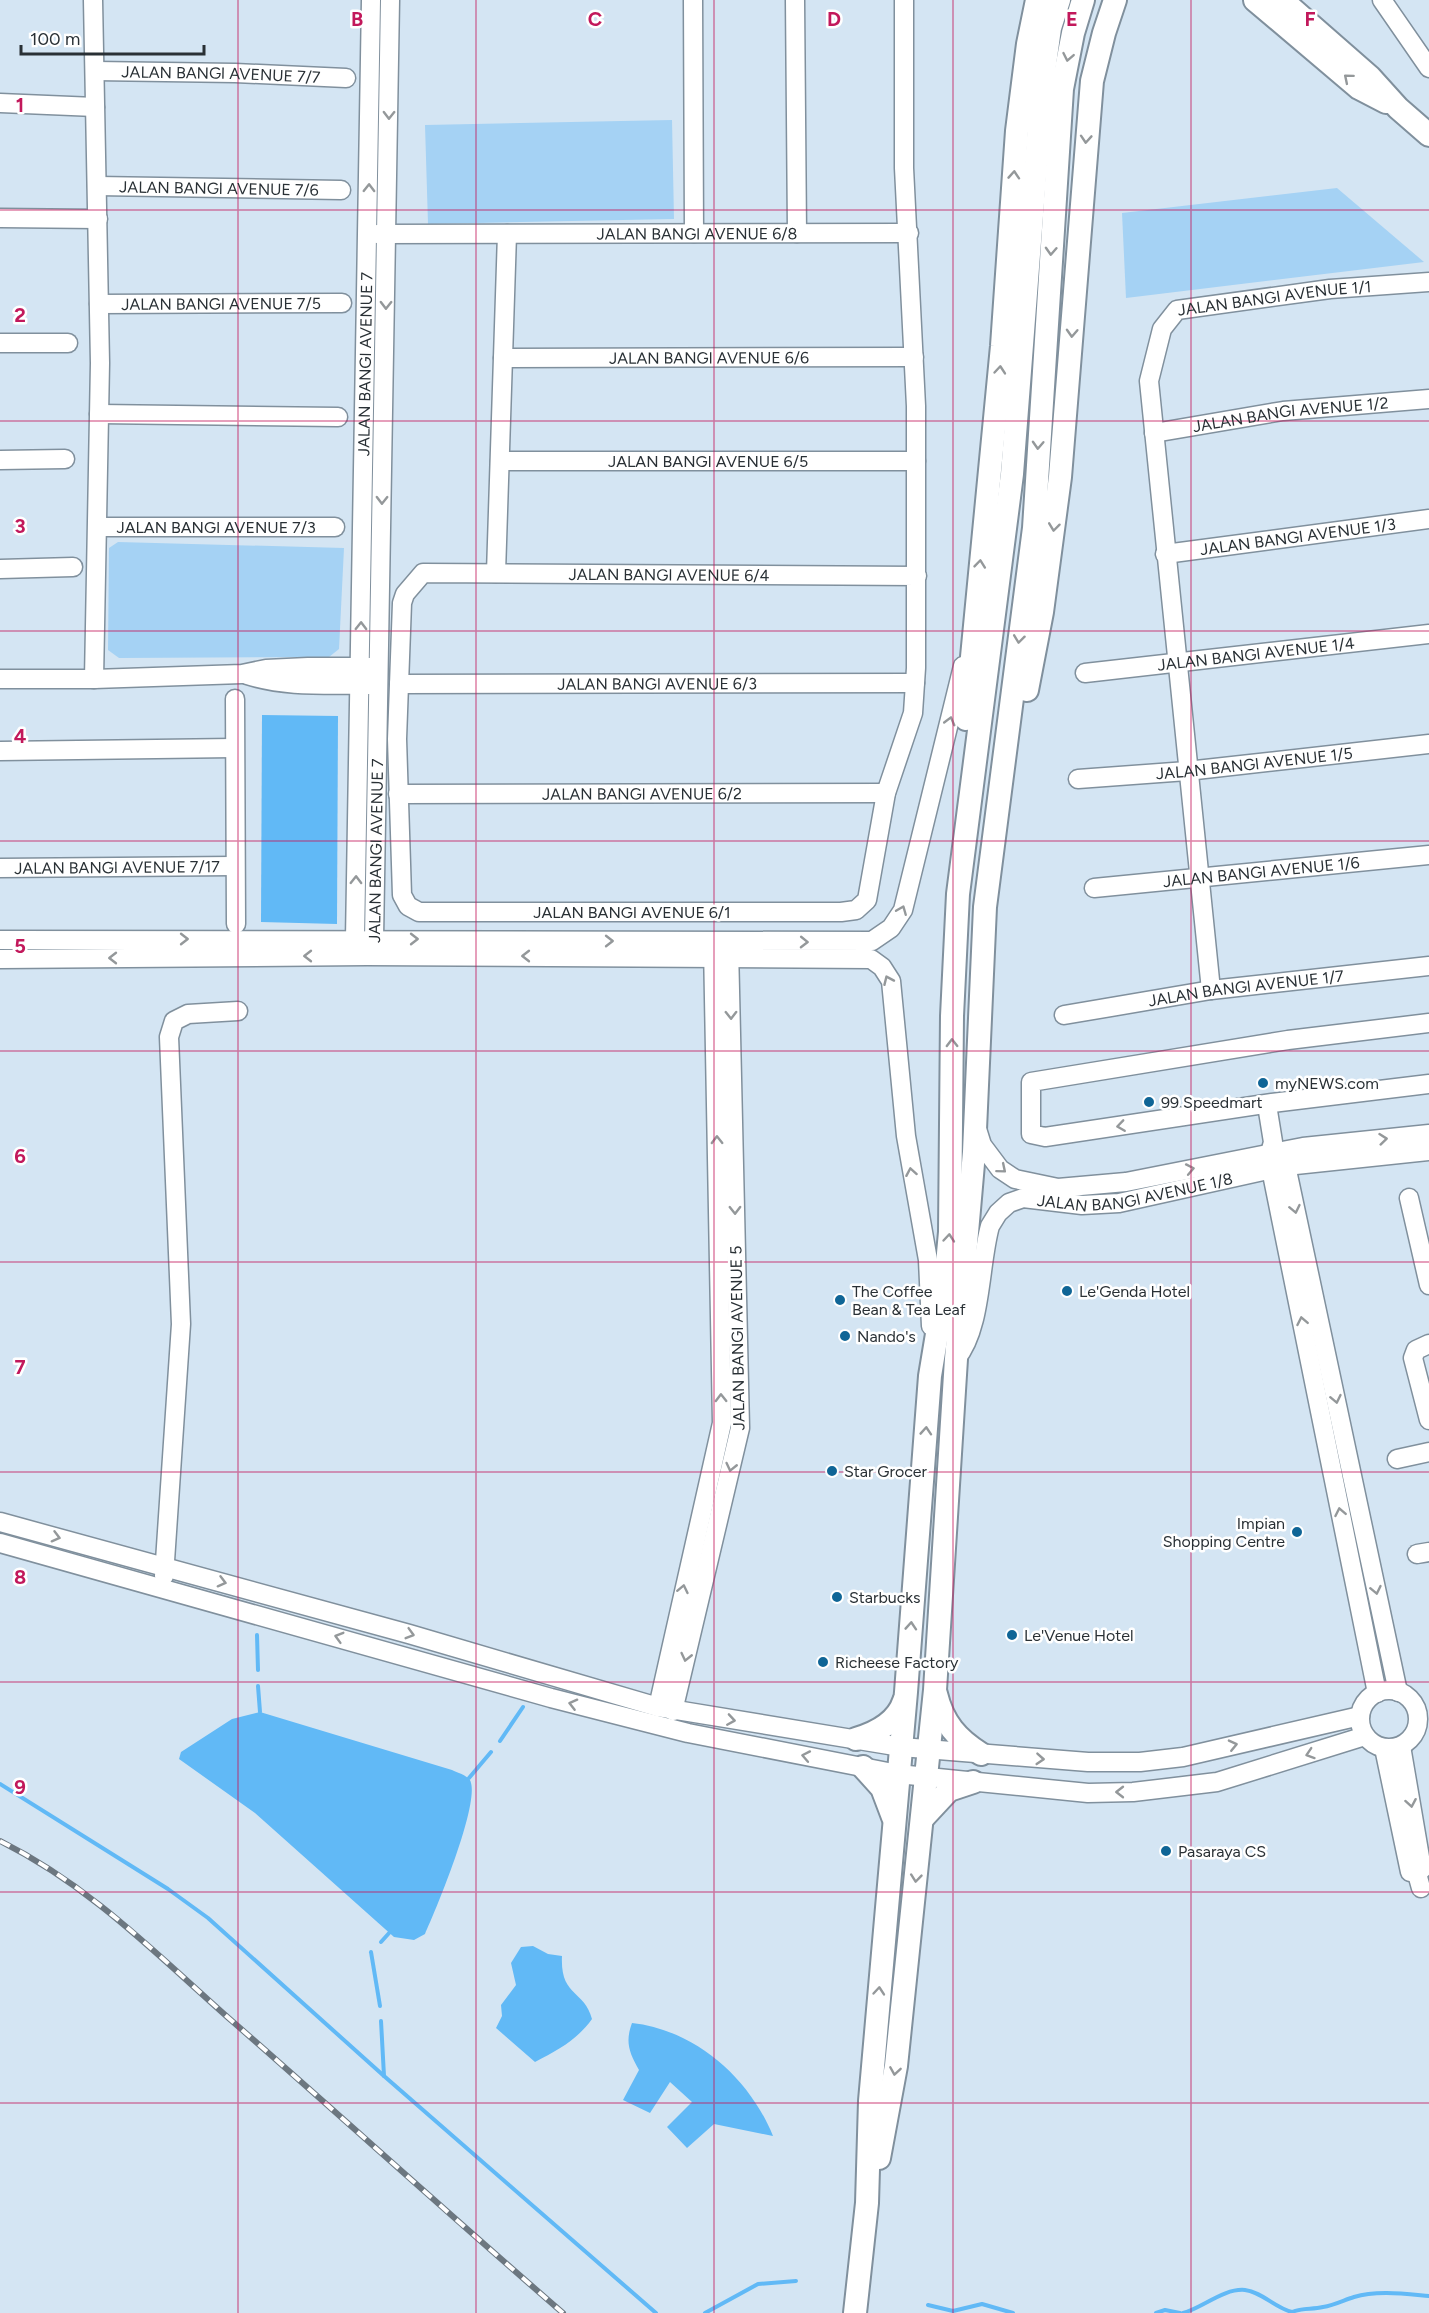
<svg xmlns="http://www.w3.org/2000/svg" width="1429" height="2313" viewBox="0 0 1429 2313" font-family="Figtree,sans-serif">
	<style>
		.green { fill: #a5d2f4 }
		.water { fill: #61b9f6 }
		.lines { fill: none; stroke-linecap: round; stroke-linejoin: round }
		.stream { stroke: #61b9f6; stroke-width: 4 }
		.minor-casing { stroke: #80909d; stroke-width: 21 }
		.major-casing { stroke: #80909d; stroke-width: 26 }
		.minor { stroke: #fff; stroke-width: 18 }
		.major { stroke: #fff; stroke-width: 22 }
		.rail-casing { stroke: #6c7780; stroke-width: 6 }
		.rail { stroke: #fff; stroke-width: 4; stroke-dasharray: 11; stroke-linecap: butt }
		.oneway { stroke: #94989a }
		.grid { fill: none; stroke: #c2185b; stroke-width: 1.5; stroke-opacity: 0.55 }
		.poi-dot { fill: #0f6596; stroke: #fff; stroke-width: 2 }
		.labels { text-anchor: middle; stroke-width: 5; stroke-linejoin: round; paint-order: stroke }
		.street-label { font-size: 16px; fill: #293035; stroke: #fff }
		.poi-label { font-size: 16px; fill: #293035; stroke: #fff; text-anchor: start }
		.grid-label { font-size: 20px; text-anchor: middle; font-weight: bold; fill: #c2185b; stroke: #fff; stroke-width: 5; stroke-linejoin: round; paint-order: stroke }
	</style>
	<rect width="100%" height="100%" fill="#d4e5f3"/>
	<g class="green">
		<path d="M672,120L674,219L428,224L425,125Z"/>
		<path d="M1337,188L1424,262L1126,298L1122,213Z"/>
		<path d="M118,542L344,548L339,649L329,657L119,658L108,650L109,548Z"/>
	</g>
	<g class="water">
		<path d="M262,715L338,716L337,924L261,922Z"/>
		<path d="M260,1712L452,1770C458,1773 470,1776 471,1783C478,1808 437,1908 425,1934L414,1940L394,1937L255,1813L179,1759L181,1752L232,1719Z"/>
		<path d="M533,1946L548,1954L562,1956C560,1997 584,1989 592,2019C577,2040 558,2050 535,2062L496,2028L502,2016L501,2005L516,1985L511,1963L521,1947Z"/>
		<path d="M632,2023C695,2030 749,2077 773,2136L714,2124L687,2148L667,2127L692,2102L670,2082L650,2113L623,2100L639,2070C629,2052 625,2042 632,2023Z"/>
	</g>
	<g class="lines">
		<g class="stream">
			<path d="M257,1635L258,1670"/>
			<path d="M258,1686L260,1712"/>
			<path d="M500,1741L523,1707"/>
			<path d="M469,1778L491,1752"/>
			<path d="M0,1784L168,1889L208,1918L384,2076L656,2313"/>
			<path d="M381,1942L390,1932"/>
			<path d="M371,1952L380,2006"/>
			<path d="M381,2021L384,2076"/>
			<path d="M928,2305L953,2311L982,2304L1013,2313"/>
			<path d="M705,2313L758,2284L796,2281"/>
			<path d="M1156,2313L1165,2310L1180,2313"/>
			<path d="M1183,2313C1202,2308 1224,2288 1245,2290C1262,2292 1275,2308 1292,2312C1303,2307 1312,2310 1323,2307C1335,2305 1344,2300 1354,2297C1377,2290 1406,2294 1429,2296"/>
		</g>
		<defs>
			<g id="minor">
				<path d="M93,0L100,363L94,679"/>
				<path d="M693,0L694,233"/>
				<path d="M795,0L797,233"/>
				<path id="s1" d="M904,0V168L916,406V668L913,713L886,793L867,900L856,910L841,912H419L408,906L402,895L397,739L402,603L405,594L423,573L917,576"/>
				<path d="M1382,0L1429,68"/>
				<path id="s2" d="M95,71L235,73L346,78"/>
				<path d="M0,103L95,107"/>
				<path id="s3" d="M97,186L341,190"/>
				<path d="M0,218L98,219"/>
				<path id="s4" d="M377,234L909,233"/>
				<path id="s5" d="M99,304L342,303"/>
				<path d="M0,343H68"/>
				<path id="s6" d="M503,358L914,357"/>
				<path d="M99,414L338,417"/>
				<path id="s7" d="M1154,433L1283,411L1429,399"/>
				<path d="M0,460L65,459"/>
				<path id="s8" d="M500,461H916"/>
				<path id="s9" d="M98,527H335"/>
				<path id="s10" d="M1165,554L1429,519"/>
				<path d="M0,569L73,567"/>
				<path d="M496,573L507,234"/>
				<path id="s11" d="M1085,673L1429,634"/>
				<path d="M247,675C288,688 329,684 371,685"/>
				<path d="M0,679H94L242,674L266,669L308,667H373"/>
				<path id="s12" d="M399,684L915,683"/>
				<path d="M235,699L236,924"/>
				<path d="M0,751L234,748"/>
				<path id="s13" d="M1078,779L1187,771L1429,744"/>
				<path id="s14" d="M398,794L886,793"/>
				<path id="s15" d="M0,868L234,866"/>
				<path id="s16" d="M1094,888L1429,855"/>
				<path d="M0,940L872,941L891,928L903,910L963,666"/>
				<path id="s17" d="M361,947L355,939L371,0"/>
				<path id="s18" d="M370,949L374,939L390,0"/>
				<path d="M0,959L367,956L871,959L882,967L891,981L906,1136L928,1260L931,1326"/>
				<path id="s19" d="M1211,990L1149,381L1162,329L1177,310L1330,289L1429,282"/>
				<path id="s20" d="M1064,1015L1211,990L1429,966"/>
				<path d="M1429,1023L1288,1040L1031,1082V1134L1045,1137L1272,1103L1429,1084"/>
				<path d="M1267,1105L1273,1142L1270,1153L1271,1169L1377,1693"/>
				<path d="M977,1129L982,1145L1000,1169L1015,1179L1058,1188L1126,1182L1303,1147L1429,1134"/>
				<path d="M1284,1156L1398,1692"/>
				<path d="M1409,1198L1429,1285"/>
				<path d="M1429,1344L1416,1350L1413,1358L1429,1420"/>
				<path id="s21" d="M956,1359C982,1328 979,1265 990,1226L998,1213L1009,1203L1023,1198L1082,1205L1119,1203L1286,1166L1429,1151"/>
				<path d="M1397,1459L1429,1452"/>
				<path d="M0,1522L409,1634L658,1707L901,1747L1088,1762H1140L1183,1757L1360,1716"/>
				<path d="M0,1543L551,1698L688,1733L898,1774L1088,1793L1133,1792L1217,1782L1365,1736"/>
				<path d="M1417,1554L1429,1552"/>
				<path d="M164,1576L181,1324L169,1037L174,1021L188,1014L238,1011"/>
				<circle cx="1389" cy="1719" r="29"/>
				<path d="M658,1707L722,1423L713,945"/>
				<path d="M673,1711L740,1428L729,947"/>
				<path d="M1384,1748L1410,1872L1422,1869L1401,1746"/>
				<path d="M1416,1870L1421,1888"/>
			</g>
			<g id="major">
				<path d="M1255,0L1359,88L1386,102"/>
				<path d="M1282,0L1370,77L1398,108L1429,135"/>
				<path d="M1027,690L1042,612L1060,477L1092,81L1104,33L1115,0"/>
				<path d="M966,719L1002,346L1017,131L1028,44L1037,0"/>
				<path d="M936,1694C943,1723 957,1739 981,1754"/>
				<path d="M856,1739C876,1733 897,1723 904,1701"/>
				<path d="M863,1767L882,1788L893,1817"/>
				<path d="M922,1819L949,1790L973,1782"/>
				<path d="M879,2158L896,2066L935,1690L956,1359L974,1152L985,907L1034,528L1062,89L1073,33L1083,0"/>
				<path d="M855,2313L867,2203L870,2101L906,1692L930,1376L945,1286L950,1232L952,1016L958,894L1012,474L1042,86L1050,28L1059,0"/>
			</g>
		</defs>
		<use href="#minor" class="minor-casing"/>
		<use href="#major" class="major-casing"/>
		<use href="#minor" class="minor"/>
		<use href="#major" class="major"/>
		<defs>
			<path id="rail" d="M0,1841C92,1887 156,1954 232,2021C343,2118 452,2217 563,2313"/>
		</defs>
		<use href="#rail" class="rail-casing"/>
		<use href="#rail" class="rail"/>
	</g>
	<defs><path id="oneway-chevron" d="M-2-3.5L2.5 0L-2 3.5" fill="none" stroke-width="1.6" stroke-linecap="round" stroke-linejoin="round" transform="scale(1.5)"/></defs>
	<g class="oneway">
		<use href="#oneway-chevron" transform="translate(1068 57) rotate(101)"/>
		<use href="#oneway-chevron" transform="translate(1348 78) rotate(-140)"/>
		<use href="#oneway-chevron" transform="translate(389 115) rotate(91)"/>
		<use href="#oneway-chevron" transform="translate(1086 139) rotate(94)"/>
		<use href="#oneway-chevron" transform="translate(1014 175) rotate(-86)"/>
		<use href="#oneway-chevron" transform="translate(369 188) rotate(-89)"/>
		<use href="#oneway-chevron" transform="translate(1051 251) rotate(93)"/>
		<use href="#oneway-chevron" transform="translate(386 305) rotate(91)"/>
		<use href="#oneway-chevron" transform="translate(1072 333) rotate(93)"/>
		<use href="#oneway-chevron" transform="translate(1000 370) rotate(-85)"/>
		<use href="#oneway-chevron" transform="translate(1038 445) rotate(93)"/>
		<use href="#oneway-chevron" transform="translate(382 500) rotate(91)"/>
		<use href="#oneway-chevron" transform="translate(1054 527) rotate(97)"/>
		<use href="#oneway-chevron" transform="translate(980 564) rotate(-84)"/>
		<use href="#oneway-chevron" transform="translate(361 626) rotate(-89)"/>
		<use href="#oneway-chevron" transform="translate(1019 639) rotate(97)"/>
		<use href="#oneway-chevron" transform="translate(950 721) rotate(-75)"/>
		<use href="#oneway-chevron" transform="translate(356 880) rotate(-89)"/>
		<use href="#oneway-chevron" transform="translate(902 910) rotate(-68)"/>
		<use href="#oneway-chevron" transform="translate(184 939)"/>
		<use href="#oneway-chevron" transform="translate(414 939)"/>
		<use href="#oneway-chevron" transform="translate(609 941)"/>
		<use href="#oneway-chevron" transform="translate(804 942) rotate(1)"/>
		<use href="#oneway-chevron" transform="translate(308 956) rotate(180)"/>
		<use href="#oneway-chevron" transform="translate(526 956) rotate(-180)"/>
		<use href="#oneway-chevron" transform="translate(113 958) rotate(180)"/>
		<use href="#oneway-chevron" transform="translate(888 980) rotate(-114)"/>
		<use href="#oneway-chevron" transform="translate(731 1015) rotate(89)"/>
		<use href="#oneway-chevron" transform="translate(952 1043) rotate(-91)"/>
		<use href="#oneway-chevron" transform="translate(1121 1126) rotate(172)"/>
		<use href="#oneway-chevron" transform="translate(1383 1139) rotate(-6)"/>
		<use href="#oneway-chevron" transform="translate(717 1140) rotate(-91)"/>
		<use href="#oneway-chevron" transform="translate(1002 1169) rotate(40)"/>
		<use href="#oneway-chevron" transform="translate(1190 1169) rotate(-11)"/>
		<use href="#oneway-chevron" transform="translate(911 1172) rotate(-100)"/>
		<use href="#oneway-chevron" transform="translate(1295 1209) rotate(78)"/>
		<use href="#oneway-chevron" transform="translate(735 1210) rotate(89)"/>
		<use href="#oneway-chevron" transform="translate(949 1238) rotate(-85)"/>
		<use href="#oneway-chevron" transform="translate(1302 1321) rotate(-101)"/>
		<use href="#oneway-chevron" transform="translate(721 1398) rotate(-91)"/>
		<use href="#oneway-chevron" transform="translate(1336 1399) rotate(78)"/>
		<use href="#oneway-chevron" transform="translate(926 1431) rotate(-86)"/>
		<use href="#oneway-chevron" transform="translate(731 1467) rotate(103)"/>
		<use href="#oneway-chevron" transform="translate(1340 1512) rotate(-101)"/>
		<use href="#oneway-chevron" transform="translate(56 1537) rotate(15)"/>
		<use href="#oneway-chevron" transform="translate(222 1582) rotate(15)"/>
		<use href="#oneway-chevron" transform="translate(683 1589) rotate(-78)"/>
		<use href="#oneway-chevron" transform="translate(1376 1590) rotate(78)"/>
		<use href="#oneway-chevron" transform="translate(911 1626) rotate(-86)"/>
		<use href="#oneway-chevron" transform="translate(410 1634) rotate(16)"/>
		<use href="#oneway-chevron" transform="translate(339 1637) rotate(-164)"/>
		<use href="#oneway-chevron" transform="translate(686 1657) rotate(103)"/>
		<use href="#oneway-chevron" transform="translate(573 1704) rotate(-166)"/>
		<use href="#oneway-chevron" transform="translate(731 1720) rotate(9)"/>
		<use href="#oneway-chevron" transform="translate(1233 1745) rotate(-13)"/>
		<use href="#oneway-chevron" transform="translate(1310 1754) rotate(162)"/>
		<use href="#oneway-chevron" transform="translate(806 1756) rotate(-169)"/>
		<use href="#oneway-chevron" transform="translate(1040 1759) rotate(4)"/>
		<use href="#oneway-chevron" transform="translate(1120 1792) rotate(180)"/>
		<use href="#oneway-chevron" transform="translate(1411 1803) rotate(80)"/>
		<use href="#oneway-chevron" transform="translate(916 1878) rotate(96)"/>
		<use href="#oneway-chevron" transform="translate(879 1991) rotate(-85)"/>
		<use href="#oneway-chevron" transform="translate(895 2071) rotate(99)"/>
	</g>
	<path class="grid" d="M238,0V2313M476,0V2313M714,0V2313M953,0V2313M1191,0V2313M0,210H1429M0,421H1429M0,631H1429M0,841H1429M0,1051H1429M0,1262H1429M0,1472H1429M0,1682H1429M0,1892H1429M0,2103H1429"/>
	<g class="poi-dot">
		<circle cx="1263" cy="1083" r="6"/>
		<circle cx="1149" cy="1102" r="6"/>
		<circle cx="1067" cy="1291" r="6"/>
		<circle cx="840" cy="1300" r="6"/>
		<circle cx="845" cy="1336" r="6"/>
		<circle cx="832" cy="1471" r="6"/>
		<circle cx="1297" cy="1532" r="6"/>
		<circle cx="837" cy="1597" r="6"/>
		<circle cx="1012" cy="1635" r="6"/>
		<circle cx="823" cy="1662" r="6"/>
		<circle cx="1166" cy="1851" r="6"/>
	</g>
	<g class="labels">
		<g class="street-label">
			<text dy="6" stroke="none"><textPath href="#s2" startOffset="126">JALAN BANGI AVENUE 7/7</textPath></text>
			<text dy="6" stroke="none"><textPath href="#s3" startOffset="122">JALAN BANGI AVENUE 7/6</textPath></text>
			<text dy="6" stroke="none"><textPath href="#s4" startOffset="320">JALAN BANGI AVENUE 6/8</textPath></text>
			<text dy="6" stroke="none"><textPath href="#s19" startOffset="788">JALAN BANGI AVENUE 1/1</textPath></text>
			<text dy="6" stroke="none"><textPath href="#s5" startOffset="122">JALAN BANGI AVENUE 7/5</textPath></text>
			<text dy="6" stroke="none"><textPath href="#s6" startOffset="206">JALAN BANGI AVENUE 6/6</textPath></text>
			<text dy="6" stroke="none"><textPath href="#s17" startOffset="585">JALAN BANGI AVENUE 7</textPath></text>
			<text dy="6" stroke="none"><textPath href="#s7" startOffset="138">JALAN BANGI AVENUE 1/2</textPath></text>
			<text dy="6" stroke="none"><textPath href="#s8" startOffset="208">JALAN BANGI AVENUE 6/5</textPath></text>
			<text dy="6" stroke="none"><textPath href="#s9" startOffset="118">JALAN BANGI AVENUE 7/3</textPath></text>
			<text dy="6" stroke="none"><textPath href="#s10" startOffset="134">JALAN BANGI AVENUE 1/3</textPath></text>
			<text dy="6" stroke="none"><textPath href="#s1" startOffset="1959">JALAN BANGI AVENUE 6/4</textPath></text>
			<text dy="6" stroke="none"><textPath href="#s11" startOffset="172">JALAN BANGI AVENUE 1/4</textPath></text>
			<text dy="6" stroke="none"><textPath href="#s12" startOffset="258">JALAN BANGI AVENUE 6/3</textPath></text>
			<text dy="6" stroke="none"><textPath href="#s13" startOffset="177">JALAN BANGI AVENUE 1/5</textPath></text>
			<text dy="6" stroke="none"><textPath href="#s14" startOffset="244">JALAN BANGI AVENUE 6/2</textPath></text>
			<text dy="6" stroke="none"><textPath href="#s18" startOffset="99">JALAN BANGI AVENUE 7</textPath></text>
			<text dy="6" stroke="none"><textPath href="#s15" startOffset="117">JALAN BANGI AVENUE 7/17</textPath></text>
			<text dy="6" stroke="none"><textPath href="#s16" startOffset="168">JALAN BANGI AVENUE 1/6</textPath></text>
			<text x="632" y="918">JALAN BANGI AVENUE 6/1</text>
			<text dy="6" stroke="none"><textPath href="#s20" startOffset="184">JALAN BANGI AVENUE 1/7</textPath></text>
			<text dy="6" stroke="none"><textPath href="#s21" startOffset="297">JALAN BANGI AVENUE 1/8</textPath></text>
			<text transform="translate(737 1338) rotate(-91)" y="6">JALAN BANGI AVENUE 5</text>
		</g>
		<g class="poi-label">
			<text x="1275" y="1089">myNEWS.com</text>
			<text x="1161" y="1108">99 Speedmart</text>
			<text x="852" y="1297">The Coffee<tspan x="852" dy="18">Bean &amp; Tea Leaf</tspan></text>
			<text x="1079" y="1297">Le'Genda Hotel</text>
			<text x="857" y="1342">Nando's</text>
			<text x="844" y="1477">Star Grocer</text>
			<text x="1285" y="1529" text-anchor="end">Impian<tspan x="1285" dy="18">Shopping Centre</tspan></text>
			<text x="849" y="1603">Starbucks</text>
			<text x="1024" y="1641">Le'Venue Hotel</text>
			<text x="835" y="1668">Richeese Factory</text>
			<text x="1178" y="1857">Pasaraya CS</text>
		</g>
	</g>
	<g class="grid-label">
		<text x="357" y="26">B</text>
		<text x="595" y="26">C</text>
		<text x="834" y="26">D</text>
		<text x="1072" y="26">E</text>
		<text x="1310" y="26">F</text>
		<text x="20" y="112">1</text>
		<text x="20" y="322">2</text>
		<text x="20" y="533">3</text>
		<text x="20" y="743">4</text>
		<text x="20" y="953">5</text>
		<text x="20" y="1163">6</text>
		<text x="20" y="1374">7</text>
		<text x="20" y="1584">8</text>
		<text x="20" y="1794">9</text>
	</g>
	<path d="M21 45v9h183v-9" fill="none" stroke="#293035" stroke-width="3"/>
	<text x="30" y="45" font-size="18" fill="#293035" stroke="#ffffff" stroke-width="4.5" paint-order="stroke">100 m</text>
</svg>
